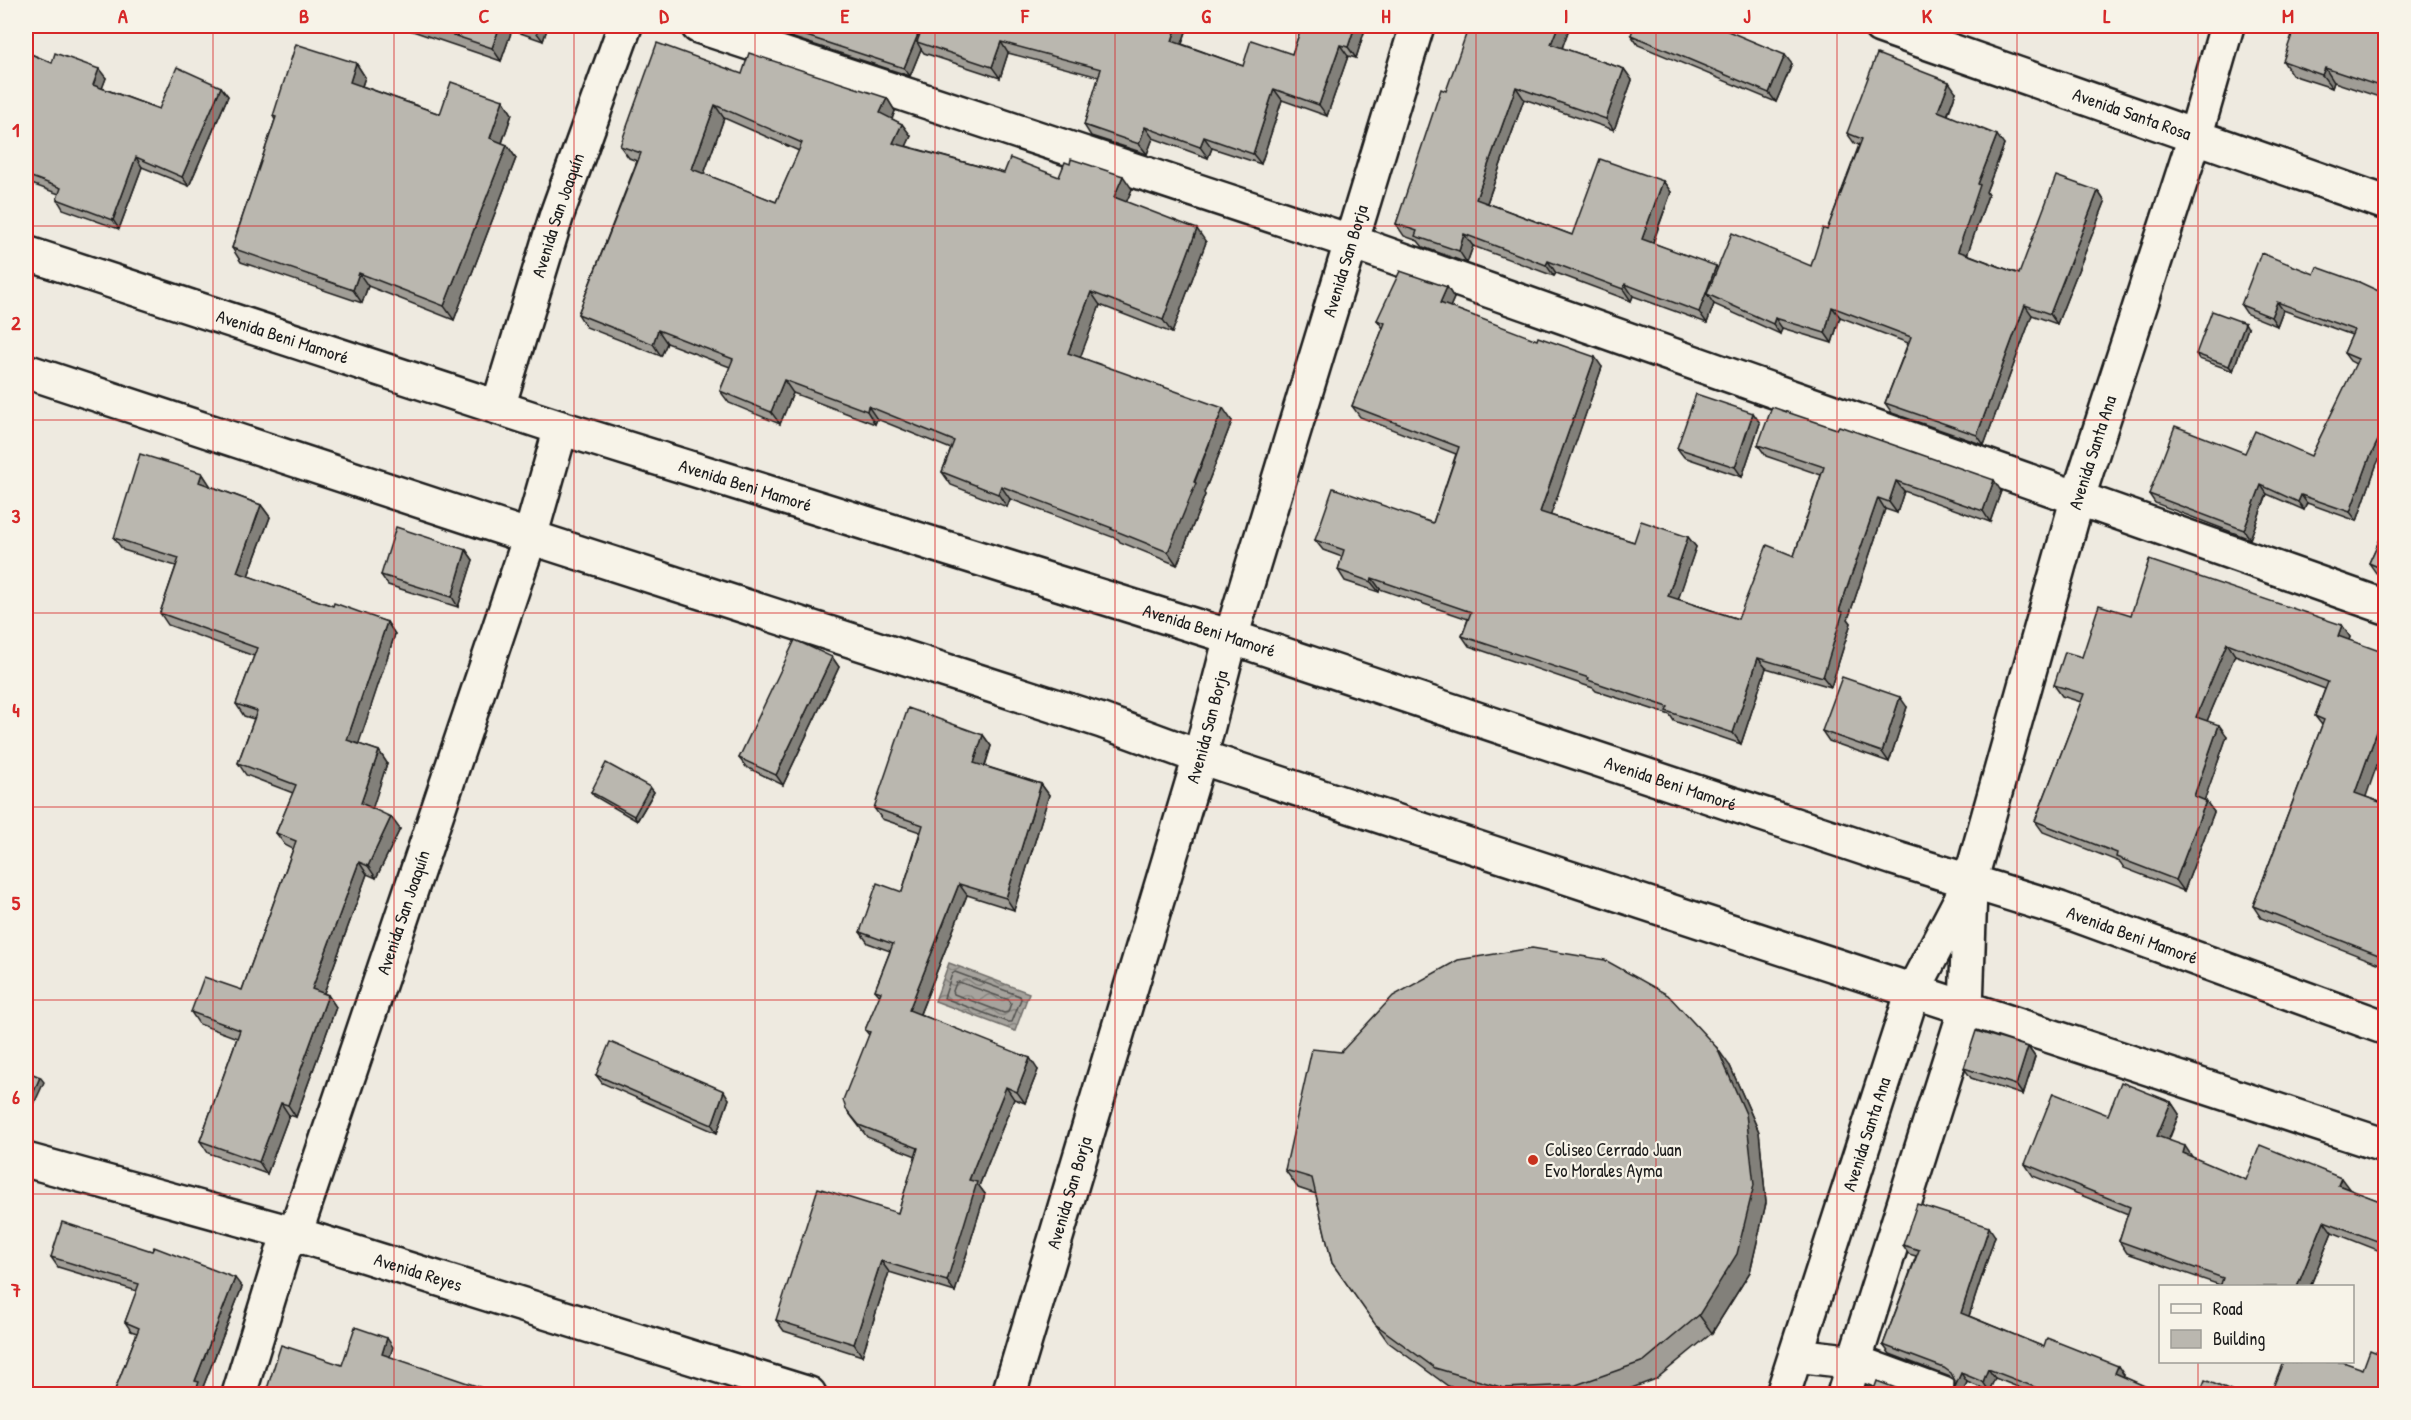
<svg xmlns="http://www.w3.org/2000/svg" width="2411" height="1420" viewBox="0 0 2411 1420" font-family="'Patrick Hand',sans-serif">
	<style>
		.water { fill: url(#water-waves); stroke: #6f6d69; stroke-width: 1.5 }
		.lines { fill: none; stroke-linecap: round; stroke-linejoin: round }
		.shore { stroke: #535250; stroke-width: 1.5 }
		.minor-casing { stroke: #1c1c1c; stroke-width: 38 }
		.minor { stroke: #f7f3e8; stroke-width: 33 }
		.wall { fill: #a09d96; stroke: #1c1c1c; stroke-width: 1.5; fill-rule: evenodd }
		.shaded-wall { fill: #82807a; stroke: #1c1c1c; stroke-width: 1.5 }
		.building { fill: #bab7af; stroke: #1c1c1c; stroke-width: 1.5; fill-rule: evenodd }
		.grid { fill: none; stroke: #d62828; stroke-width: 1.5; stroke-opacity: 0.55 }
		.poi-dot { fill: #c8321e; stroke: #f7f3e8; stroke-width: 2 }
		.labels { text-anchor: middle; stroke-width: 4.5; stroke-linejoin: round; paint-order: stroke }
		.street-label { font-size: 18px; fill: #1c1c1c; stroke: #f7f3e8 }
		.poi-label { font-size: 18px; fill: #1c1c1c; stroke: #f7f3e8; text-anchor: start }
		.neatline { fill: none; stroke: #d62828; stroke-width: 2 }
		.grid-label { font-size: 20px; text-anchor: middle; font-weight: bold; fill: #d62828 }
	</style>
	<defs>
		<pattern id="water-waves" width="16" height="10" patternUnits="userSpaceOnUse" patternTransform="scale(1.5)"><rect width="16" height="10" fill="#a6a39d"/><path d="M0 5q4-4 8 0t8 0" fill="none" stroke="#86847f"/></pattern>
	</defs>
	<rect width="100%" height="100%" fill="#eeeae0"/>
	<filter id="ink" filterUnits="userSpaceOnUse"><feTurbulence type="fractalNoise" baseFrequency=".0167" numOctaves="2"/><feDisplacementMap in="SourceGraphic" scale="12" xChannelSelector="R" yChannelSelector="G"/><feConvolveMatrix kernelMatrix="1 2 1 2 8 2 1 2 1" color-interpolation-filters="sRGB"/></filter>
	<g filter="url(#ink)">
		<path class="water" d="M949,963L1029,993L1015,1031L935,1001Z"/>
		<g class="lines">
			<g class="shore">
				<path d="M955,972L1020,996L1021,999L1012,1022H1008L944,998L952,974Z"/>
				<path d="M959,982L1009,1000L1011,1003L1008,1012L1004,1013L954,994L953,991L956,983Z"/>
			</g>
			<defs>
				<g id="minor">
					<path d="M698,26L1352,242L2386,607"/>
					<path id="s1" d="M1880,26L2386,203"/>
					<path id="s2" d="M26,253L561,428L1231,637L1894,858L2060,909L2386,1028"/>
					<path d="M26,371L530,537L1102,721L1200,757L2386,1146"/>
					<path id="s3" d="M498,407L557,214L625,26"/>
					<path id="s4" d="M26,1160L295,1234L809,1394"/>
					<path d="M1796,1355L1856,1362L1943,1394"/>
					<path id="s5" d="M239,1394L284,1248L295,1234L530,537L561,428"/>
					<path id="s6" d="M1009,1394L1200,757L1231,637L1417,26"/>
					<path id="s7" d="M1783,1394L1913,991L1970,882L2078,497L2195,137L2227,26"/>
					<path d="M1844,1394L1966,1008L1970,890"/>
				</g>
			</defs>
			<use href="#minor" class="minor-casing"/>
			<use href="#minor" class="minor"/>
		</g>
		<g class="wall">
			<path d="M398,26H548L543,41L512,30L501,61Z"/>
			<path d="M766,26H904L920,33L1188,26L1182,44L1243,66L1292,54L1302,26H1366L1356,58L1348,56L1327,116L1282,100L1261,164L1212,148L1208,158L1153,138L1147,154L1091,136L1084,125L1099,77L1008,53L1000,78L924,53L921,49L910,76L769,30Z"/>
			<path d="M1570,26L1562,48L1624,69L1632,80L1614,130L1524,99L1487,203L1572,235L1663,181L1671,192L1653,243L1717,269L1811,266L1827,230L1859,145L1854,143L1847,133L1956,92L1948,115L2004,145L1986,192L1988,195L1967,254L2019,274L2098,191L2105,202L2057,324L2032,315L1984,445L1892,413L1885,403L1908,343L1840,317L1832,343L1782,328L1780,334L1714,304L1707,323L1633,296L1631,301L1556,273L1554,276L1473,246L1467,263L1423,247L1418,241L1404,236L1396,224L1446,91Z"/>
			<path d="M2385,31V99L2334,82L2332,88L2292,75L2283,61Z"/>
			<path d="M1631,35L1792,64L1776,102L1638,45Z"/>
			<path d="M26,52L52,63L106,78L102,88L159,109L221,87L228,96L189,186L142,167L119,229L63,209L57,199L59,194L26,182Z"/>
			<path d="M356,63L365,77L362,86L440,114L503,100L512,114L502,143L507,145L516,158L454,320L368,286L362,303L241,262L232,248L275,120L273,116Z"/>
			<path d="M742,74L887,98L895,111L892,119L902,124L911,136L906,146L1004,173L1059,177L1132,189L1126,202L1206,242L1172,333L1100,305L1080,357L1232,421L1204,493L1205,495L1177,565L1120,542L1118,539L1010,499L1007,507L951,485L942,472L951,449L877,419L875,424L793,393L780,424L729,403L720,391L730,367L667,343L661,356L586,327L578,314L637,161L629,158L620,146ZM724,118L799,151L776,202L704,174Z"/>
			<path d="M2314,274L2359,282L2376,466L2357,521L2307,503L2304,510L2267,494L2250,539L2155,503L2149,494L2245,453L2311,456L2356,364L2350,361L2344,353L2352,335L2283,310L2277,326L2247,314L2241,305Z"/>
			<path d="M1447,287L1454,298L1450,307L1602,367L1550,515L1634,542L1688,537L1696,547L1678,599L1738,619L1794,556L1821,475L1766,456L1758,445L2001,491L1990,522L1904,491L1897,513L1885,509L1848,619L1851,623L1831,687L1766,668L1741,744L1674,721L1670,715L1596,691L1593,688L1469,646L1462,636L1468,619L1380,589L1379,592L1345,581L1338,570L1342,557L1323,550L1315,540L1433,523L1456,454L1360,417L1352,406L1383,328L1377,320Z"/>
			<path d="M2248,328L2233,371L2199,359L2196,354Z"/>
			<path d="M1753,413L1760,423L1742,477L1684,457L1677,448Z"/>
			<path d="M202,473L210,486L261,505L270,517L248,576L333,606L387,622L395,634L358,744L379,751L387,763L372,808L400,829L376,878L367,874L324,993L328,995L336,1007L296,1117L289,1115L267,1174L208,1153L200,1141L237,1038L199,1024L191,1012L242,990L293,849L285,845L276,833L293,793L246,775L238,763L254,719L244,716L236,704L254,656L168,625L160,613L176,566L123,550L114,538Z"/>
			<path d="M2385,528V577L2376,573L2369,563Z"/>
			<path d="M466,550L473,560L458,607L388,585L381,575Z"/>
			<path d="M2131,615L2342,625L2350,637L2349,640L2366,797L2385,804V966L2261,918L2253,906L2322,725L2315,716L2325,689L2235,655L2207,721L2227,736L2204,800L2214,812L2184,891L2124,868L2120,862L2043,832L2035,821L2081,702L2062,696L2054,685L2082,657Z"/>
			<path d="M832,657L839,667L783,785L746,767L739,758Z"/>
			<path d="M1907,707L1889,762L1829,741L1822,731Z"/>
			<path d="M983,735L991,746L985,766L1041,784L1049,795L1014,910L967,895L920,1014L1038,1070L1025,1103L1014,1099L979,1186L985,1194L955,1292L889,1272L862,1356L784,1331L776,1320L898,1213L916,1156L867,1137L846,1109L869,1035L865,1030L880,996L875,990L890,951L868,943L860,932L902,892L920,832L882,819L874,808Z"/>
			<path d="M650,787L654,792L637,821L594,796L591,792Z"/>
			<path d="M2028,1047L2035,1057L2023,1095L1971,1078L1964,1068Z"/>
			<path d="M1341,1052L1730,1066L1759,1132L1766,1203L1750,1272L1712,1333L1656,1379L1613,1395H1478L1448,1386L1388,1342L1332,1263L1316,1194L1298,1188L1285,1170Z"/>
			<path d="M596,1075L729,1099L717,1133L602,1083Z"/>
			<path d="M2171,1102L2179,1114L2169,1140L2193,1158L2246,1180L2349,1190L2385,1203V1253L2332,1232L2310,1287H2220V1285L2127,1253L2119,1241L2128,1214L2033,1176L2025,1164Z"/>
			<path d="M1995,1236L1969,1316L2044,1347L2124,1375L2123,1377L2164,1395H2038L1995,1378L1989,1391L1967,1382L1962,1395H1959L1954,1389V1380L1950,1377L1890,1354L1883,1345L1916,1256L1909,1254L1903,1245Z"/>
			<path d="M51,1257L242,1287L203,1387L206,1391L204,1395H113L137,1333L131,1331L125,1322L137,1291L58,1267Z"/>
		</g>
		<g class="shaded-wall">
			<path d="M500,26H508L512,30L501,61L492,48Z"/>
			<path d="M534,26H548L543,41L533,28Z"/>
			<path d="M1177,26H1188L1179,52L1172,41Z"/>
			<path d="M1355,26H1366L1356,58L1348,47Z"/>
			<path d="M1558,26H1570L1559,56L1551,44Z"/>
			<path d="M919,32L925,40L917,42L921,49L910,76L904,68Z"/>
			<path d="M1001,42L1008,53L1000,78L992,67Z"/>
			<path d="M1340,45L1348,56L1327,116L1319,105Z"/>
			<path d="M1785,55L1792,64L1776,102L1769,93Z"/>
			<path d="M356,63L365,77L359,95L350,82Z"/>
			<path d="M2325,68L2334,82L2332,88L2322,75Z"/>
			<path d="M99,69L106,78L100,94L93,85Z"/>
			<path d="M1624,69L1632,80L1614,130L1606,119Z"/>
			<path d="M1949,82L1956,92L1945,121L1938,111Z"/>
			<path d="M221,87L228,96L189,186L182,177Z"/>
			<path d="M1516,87L1524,99L1484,211L1476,199Z"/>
			<path d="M1274,89L1282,100L1261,164L1253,154Z"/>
			<path d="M887,98L895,111L889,126L880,113Z"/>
			<path d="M503,100L512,114L499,151L490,138Z"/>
			<path d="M715,105L724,118L701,182L692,169Z"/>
			<path d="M902,124L911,136L902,155L893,143Z"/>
			<path d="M1145,127L1153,138L1147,154L1139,144Z"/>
			<path d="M1997,135L2004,145L1986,192L1988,195L1965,261L1958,251L1978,184Z"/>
			<path d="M1204,137L1212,148L1208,158L1200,147Z"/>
			<path d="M507,145L516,158L454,320L444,306Z"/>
			<path d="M136,157L142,167L119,229L113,220Z"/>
			<path d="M1123,176L1132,189L1123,210L1114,197Z"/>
			<path d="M1663,181L1671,192L1650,250L1642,239Z"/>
			<path d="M2098,191L2105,202L2057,324L2050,314Z"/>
			<path d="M1197,229L1206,242L1172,333L1163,320Z"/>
			<path d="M1464,234L1473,246L1467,263L1459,251Z"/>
			<path d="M1548,261L1556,273L1554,276L1546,265Z"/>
			<path d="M1716,266L1724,278L1707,294L1714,304L1707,323L1699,312Z"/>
			<path d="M359,273L368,286L362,303L353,290Z"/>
			<path d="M1625,284L1633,296L1631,301L1623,289Z"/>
			<path d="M1447,287L1454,298L1447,314L1440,303Z"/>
			<path d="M1091,292L1100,305L1077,366L1068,353Z"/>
			<path d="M2277,302L2283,310L2277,326L2271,317Z"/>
			<path d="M2025,305L2032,315L1984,445L1977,435Z"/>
			<path d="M1832,307L1840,317L1832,343L1825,333Z"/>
			<path d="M1775,318L1782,328L1780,334L1773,324Z"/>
			<path d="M2245,323L2248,328L2233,371L2229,366Z"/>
			<path d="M658,330L667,343L661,356L653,344Z"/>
			<path d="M1595,357L1602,367L1548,523L1540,512Z"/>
			<path d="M784,380L793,393L780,424L771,412Z"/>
			<path d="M868,406L877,419L875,424L867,411Z"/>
			<path d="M1223,408L1232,421L1204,493L1205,495L1177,565L1168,552Z"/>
			<path d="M1753,413L1760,423L1742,477L1735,467Z"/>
			<path d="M2385,426V447L2376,466L2357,521L2350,512L2370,457Z"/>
			<path d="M202,473L210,485L207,494L199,482Z"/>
			<path d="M1994,480L2001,491L1990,522L1983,511Z"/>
			<path d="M1896,481L1904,491L1897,513L1889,502Z"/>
			<path d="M2261,485L2267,494L2250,539L2244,530Z"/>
			<path d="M1001,486L1010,499L1007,507L998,494Z"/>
			<path d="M2301,495L2307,503L2304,510L2298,502Z"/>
			<path d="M1878,498L1885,509L1848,619L1851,623L1831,687L1823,677L1839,611Z"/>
			<path d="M261,505L270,517L245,584L237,572Z"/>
			<path d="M1688,537L1696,547L1676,606L1668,596Z"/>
			<path d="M466,550L473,560L458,607L452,597Z"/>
			<path d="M1372,578L1380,589L1379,592L1371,582Z"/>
			<path d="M387,622L395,634L356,752L347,740Z"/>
			<path d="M2342,625L2350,637L2346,648L2338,636Z"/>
			<path d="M2227,643L2235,655L2204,728L2196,717Z"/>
			<path d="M832,657L839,667L783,785L776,775Z"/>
			<path d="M1758,658L1766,668L1741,744L1733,733Z"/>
			<path d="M1900,697L1907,707L1889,762L1882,752Z"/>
			<path d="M2385,709V742L2363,805L2355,793Z"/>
			<path d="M2219,725L2227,736L2202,807L2194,796Z"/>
			<path d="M983,735L991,746L982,774L974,763Z"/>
			<path d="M379,751L387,763L370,816L361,803Z"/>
			<path d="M1041,784L1049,795L1014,910L1006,898Z"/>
			<path d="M650,787L654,792L637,821L634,816Z"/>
			<path d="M2206,801L2214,812L2184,891L2176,880Z"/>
			<path d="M391,817L400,829L376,878L368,866Z"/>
			<path d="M359,862L367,874L321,1001L312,989Z"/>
			<path d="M959,884L967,895L917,1021L909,1010Z"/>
			<path d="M2385,945V962L2381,956Z"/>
			<path d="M328,995L336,1007L296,1117L288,1105Z"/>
			<path d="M2028,1047L2035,1057L2023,1095L2016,1085Z"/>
			<path d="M1717,1048L1730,1066L1759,1132L1766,1203L1750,1272L1712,1333L1699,1315Z"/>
			<path d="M1030,1058L1038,1070L1025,1103L1017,1092Z"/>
			<path d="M40,1077L44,1082L29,1115L26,1110Z"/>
			<path d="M1006,1087L1014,1099L979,1186L985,1194L955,1292L947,1281L969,1180Z"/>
			<path d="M724,1091L729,1099L717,1133L712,1125Z"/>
			<path d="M2171,1102L2179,1114L2165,1148L2157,1136Z"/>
			<path d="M281,1103L289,1115L267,1174L259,1162Z"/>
			<path d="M2185,1146L2193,1158L2183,1153Z"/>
			<path d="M2341,1178L2350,1190L2338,1185Z"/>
			<path d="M2324,1221L2332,1232L2310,1287H2297Z"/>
			<path d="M1989,1227L1995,1236L1967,1322L1961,1313Z"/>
			<path d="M881,1261L889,1272L862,1356L854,1344Z"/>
			<path d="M235,1278L242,1287L203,1387L206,1391L204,1395H194L195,1381Z"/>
			<path d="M387,1338L393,1347L388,1363L382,1354Z"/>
			<path d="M2118,1366L2124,1375L2121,1382L2115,1373Z"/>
			<path d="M1988,1369L1995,1378L1989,1391L1983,1382Z"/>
			<path d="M1961,1373L1967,1382L1962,1395H1959L1954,1389Z"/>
		</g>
		<g class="building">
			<path d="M426,26H500L492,48Z"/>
			<path d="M526,26H534L533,28Z"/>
			<path d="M776,26H904L919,32L904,68Z"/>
			<path d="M923,26H1177L1172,41L1243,66L1251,40L1292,54L1302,26H1355L1348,47L1340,45L1319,105L1274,89L1253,154L1204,137L1200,147L1145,127L1139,144L1084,125L1101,69L1001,42L992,67L917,42Z"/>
			<path d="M1469,26H1558L1551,44L1624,69L1606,119L1516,87L1476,199L1572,235L1600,159L1663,181L1642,239L1716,266L1699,312L1625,284L1623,289L1548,261L1546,265L1464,234L1459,251L1415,236L1417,231L1396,224L1441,89L1446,91Z"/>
			<path d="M1634,26H1716L1785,55L1769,93L1631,35Z"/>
			<path d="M2295,26H2370L2385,31V88L2325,68L2322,75L2283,61Z"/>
			<path d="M657,43L742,74L749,53L887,98L880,113L902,124L893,143L1004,173L1010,158L1059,177L1065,162L1070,164L1071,159L1123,176L1114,197L1197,229L1163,320L1091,292L1068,353L1223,408L1194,482L1196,483L1168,552L1111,529L1112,528L1001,486L998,494L942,472L954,441L868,406L867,411L784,380L771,412L720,391L733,359L658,330L653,344L578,314L641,153L620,146ZM715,105L802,143L776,202L692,169Z"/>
			<path d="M296,44L356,63L350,82L440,114L451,82L503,100L490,138L507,145L444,306L359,273L353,290L232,248L276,117L273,116Z"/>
			<path d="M26,52L52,63L55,53L99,69L93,85L159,109L177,67L221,87L182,177L136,157L113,220L57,199L61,188L26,175Z"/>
			<path d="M1877,54L1949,82L1938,111L1997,135L1978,184L1980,185L1958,251L2019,274L2056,176L2098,191L2050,314L2025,305L1977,435L1885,403L1911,337L1832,307L1825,333L1775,318L1773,324L1707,294L1732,233L1811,266L1823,228L1827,230L1862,139L1847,133Z"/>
			<path d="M2261,253L2314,274L2317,267L2359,282L2385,294V426L2370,457L2350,512L2301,495L2298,502L2261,485L2244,530L2149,494L2175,426L2245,453L2255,431L2311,456L2358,359L2344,353L2354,330L2277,302L2271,317L2241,305Z"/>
			<path d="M1400,271L1447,287L1440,303L1537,340L1538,337L1595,357L1540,512L1634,542L1641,521L1688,537L1668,596L1738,619L1767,545L1794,556L1824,467L1758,445L1772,407L1837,429L1839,426L1994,480L1983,511L1896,481L1889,502L1878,498L1839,611L1843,612L1823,677L1758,658L1733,733L1666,711L1668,707L1588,680L1589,678L1462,636L1471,612L1372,578L1371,582L1338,570L1344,550L1315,540L1333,488L1433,523L1459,447L1352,406L1385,323L1377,320Z"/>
			<path d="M2212,311L2245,323L2229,366L2196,354Z"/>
			<path d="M1696,394L1753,413L1735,467L1677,448Z"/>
			<path d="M140,454L202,473L199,482L261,505L237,572L333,606L334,603L387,622L347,740L379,751L361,803L391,817L368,866L359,862L312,989L328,995L288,1105L281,1103L259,1162L200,1141L240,1030L191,1012L204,977L242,990L296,841L276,833L296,785L238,763L257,711L236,704L257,648L160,613L179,558L114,538Z"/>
			<path d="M396,527L466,550L452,597L381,575Z"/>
			<path d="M2385,528V570L2369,563Z"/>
			<path d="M2149,560L2342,625L2338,636L2385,653V709L2355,793L2385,804V945L2381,956L2253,906L2324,720L2315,716L2328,682L2227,643L2196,717L2219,725L2194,796L2206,801L2176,880L2116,857L2117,853L2035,821L2084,694L2054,685L2065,652L2082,657L2099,605L2131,615Z"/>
			<path d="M795,640L832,657L776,775L739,758Z"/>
			<path d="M1842,677L1900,697L1882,752L1822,731Z"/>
			<path d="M908,708L983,735L974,763L1041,784L1006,898L959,884L909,1010L1030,1058L1017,1092L1006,1087L969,1180L977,1182L947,1281L881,1261L854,1344L776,1320L818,1188L898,1213L918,1148L859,1125L846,1109L843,1100L870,1032L865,1030L881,992L875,990L893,944L860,932L877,883L902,892L923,825L874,808Z"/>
			<path d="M606,763L650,787L634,816L591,792Z"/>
			<path d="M1532,948L1605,960L1668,995L1717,1048L1746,1114L1754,1185L1737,1254L1699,1315L1644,1361L1576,1385L1504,1388L1435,1368L1375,1324L1332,1263L1312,1178L1285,1170L1312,1049L1341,1052L1393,996L1458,960Z"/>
			<path d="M1976,1031L2028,1047L2016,1085L1964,1068Z"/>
			<path d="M610,1042L724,1091L712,1125L596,1075Z"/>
			<path d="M26,1071L40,1077L26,1110Z"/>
			<path d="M2121,1082L2171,1102L2157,1136L2185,1146L2183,1153L2246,1180L2260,1145L2341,1178L2338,1185L2385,1203V1244L2324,1221L2297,1287H2220L2223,1278L2119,1241L2130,1207L2025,1164L2053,1093L2108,1115Z"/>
			<path d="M1917,1204L1989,1227L1961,1313L2044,1347L2047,1338L2118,1366L2115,1373L2165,1395H2055L1988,1369L1983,1382L1961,1373L1954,1389L1955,1381L1951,1373L1944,1368L1883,1345L1919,1250L1903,1245Z"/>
			<path d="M62,1222L152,1251L154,1247L235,1278L195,1381L199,1382L194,1395H113L139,1328L125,1322L139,1284L51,1257Z"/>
			<path d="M355,1327L387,1338L382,1354L503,1395H265L281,1345L342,1365Z"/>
			<path d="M2370,1350L2385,1356V1395H2270L2283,1362H2343L2363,1369Z"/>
			<path d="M2205,1380L2240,1395H2199Z"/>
			<path d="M1877,1381L1914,1395H1872Z"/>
		</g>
	</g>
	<path class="grid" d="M213,26V1394M394,26V1394M574,26V1394M755,26V1394M935,26V1394M1115,26V1394M1296,26V1394M1476,26V1394M1656,26V1394M1837,26V1394M2017,26V1394M2198,26V1286M26,226H2386M26,420H2386M26,613H2386M26,807H2386M26,1000H2386M26,1194H2386M2198,1362V1394"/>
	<circle class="poi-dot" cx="1533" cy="1160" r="6"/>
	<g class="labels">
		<g class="street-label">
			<text dy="6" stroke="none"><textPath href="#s1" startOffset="267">Avenida Santa Rosa</textPath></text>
			<text dy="6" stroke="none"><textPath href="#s3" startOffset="201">Avenida San Joaquín</textPath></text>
			<text dy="6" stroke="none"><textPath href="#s6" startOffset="1182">Avenida San Borja</textPath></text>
			<text dy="6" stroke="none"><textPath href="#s2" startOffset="270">Avenida Beni Mamoré</textPath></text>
			<text dy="6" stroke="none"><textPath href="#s7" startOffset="993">Avenida Santa Ana</textPath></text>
			<text dy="6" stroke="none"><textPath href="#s2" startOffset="756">Avenida Beni Mamoré</textPath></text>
			<text dy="6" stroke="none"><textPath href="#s2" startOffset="1242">Avenida Beni Mamoré</textPath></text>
			<text dy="6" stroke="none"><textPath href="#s6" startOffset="696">Avenida San Borja</textPath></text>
			<text dy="6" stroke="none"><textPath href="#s2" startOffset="1728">Avenida Beni Mamoré</textPath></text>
			<text dy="6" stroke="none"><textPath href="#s5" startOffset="510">Avenida San Joaquín</textPath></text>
			<text dy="6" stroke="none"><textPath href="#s2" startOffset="2214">Avenida Beni Mamoré</textPath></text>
			<text dy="6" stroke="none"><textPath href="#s7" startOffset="273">Avenida Santa Ana</textPath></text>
			<text dy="6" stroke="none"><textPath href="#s6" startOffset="210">Avenida San Borja</textPath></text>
			<text dy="6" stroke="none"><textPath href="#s4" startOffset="408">Avenida Reyes</textPath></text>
		</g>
		<g class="poi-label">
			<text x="1545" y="1156">Coliseo Cerrado Juan<tspan x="1545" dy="21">Evo Morales Ayma</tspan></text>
		</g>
	</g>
	<rect width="2411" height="1420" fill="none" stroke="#f7f3e8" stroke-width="66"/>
	<rect x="2159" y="1285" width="195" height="78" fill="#f7f3e8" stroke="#9f9d96" stroke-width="1.5"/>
	<rect x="2171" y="1304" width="30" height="9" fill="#f7f3e8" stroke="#9f9d96" stroke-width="1.5"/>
	<text x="2213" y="1315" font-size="18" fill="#1c1c1c">Road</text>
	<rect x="2171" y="1330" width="30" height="18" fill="#bab7af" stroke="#9f9d96" stroke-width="1.5"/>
	<text x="2213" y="1345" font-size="18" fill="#1c1c1c">Building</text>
	<rect x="33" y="33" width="2345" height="1354" class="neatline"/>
	<g class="grid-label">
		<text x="123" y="23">A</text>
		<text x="304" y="23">B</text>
		<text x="484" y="23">C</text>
		<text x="664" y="23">D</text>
		<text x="845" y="23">E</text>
		<text x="1025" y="23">F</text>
		<text x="1206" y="23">G</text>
		<text x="1386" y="23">H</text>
		<text x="1566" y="23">I</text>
		<text x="1747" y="23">J</text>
		<text x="1927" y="23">K</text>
		<text x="2107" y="23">L</text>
		<text x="2288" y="23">M</text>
		<text x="16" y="137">1</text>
		<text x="16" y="330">2</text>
		<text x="16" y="523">3</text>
		<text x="16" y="717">4</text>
		<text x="16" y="910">5</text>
		<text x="16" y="1104">6</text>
		<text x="16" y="1297">7</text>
	</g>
</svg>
